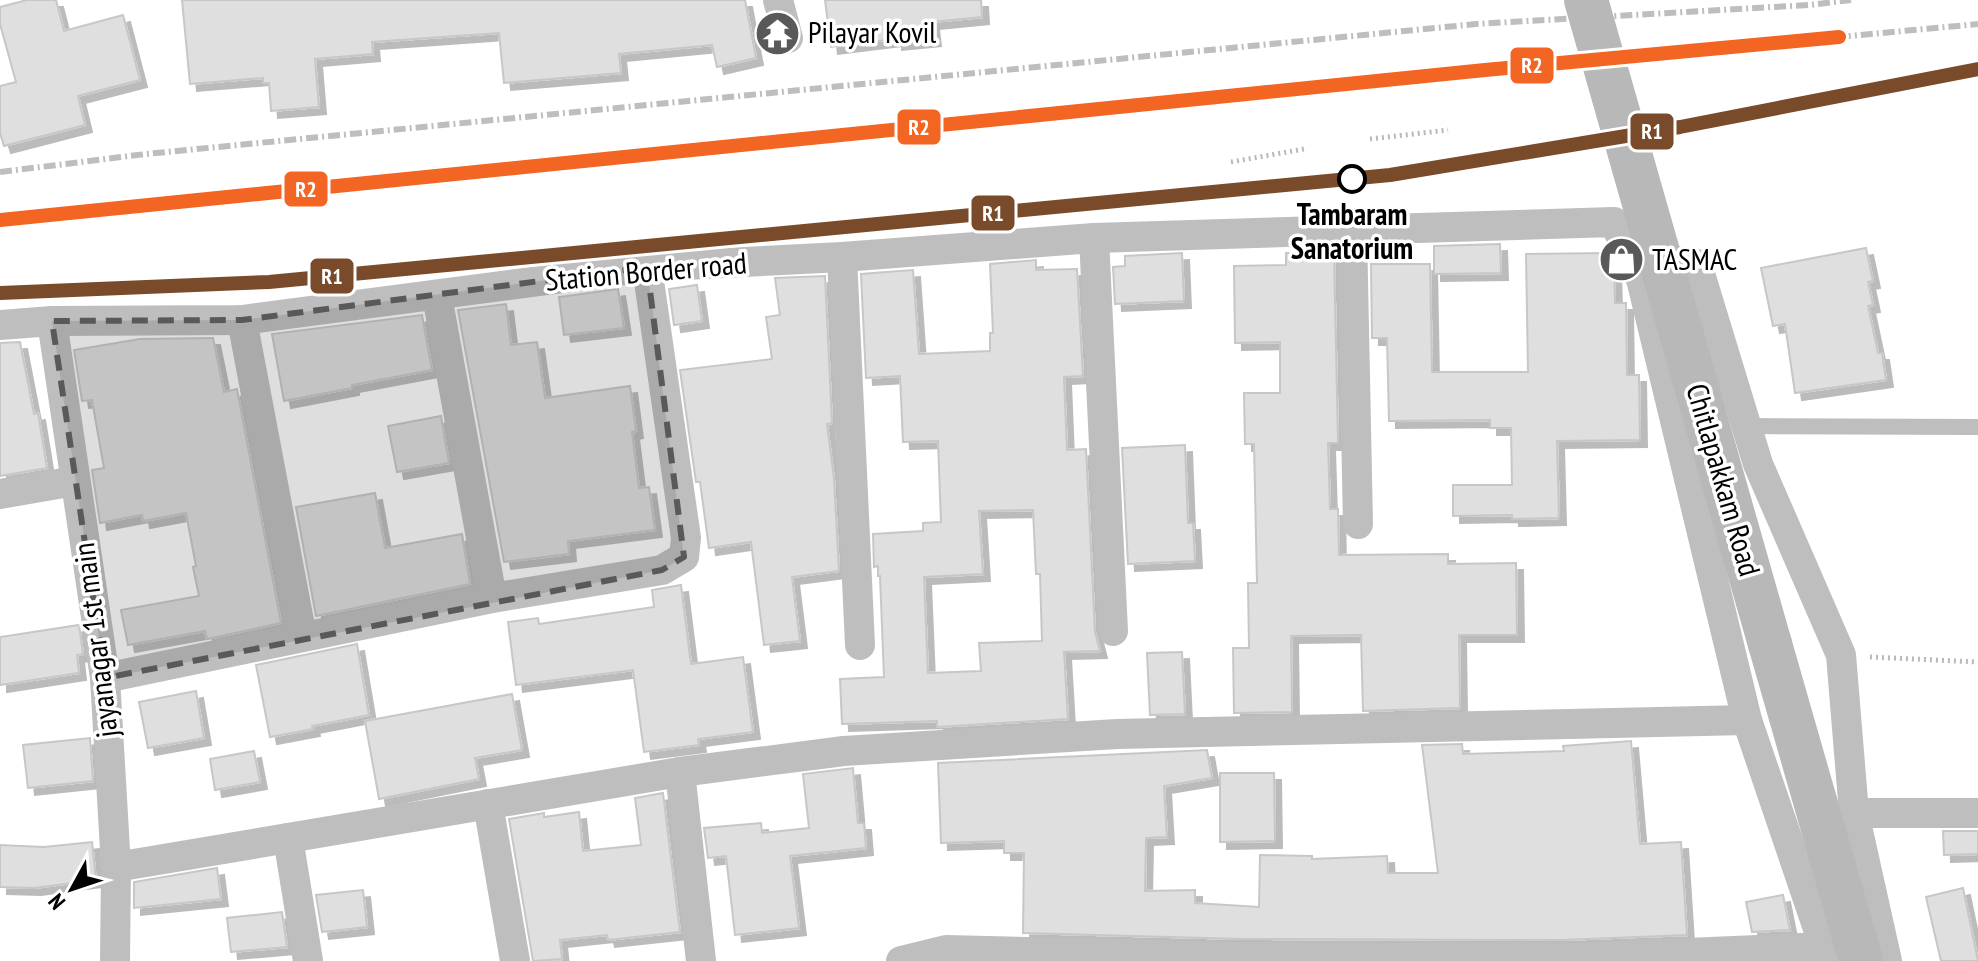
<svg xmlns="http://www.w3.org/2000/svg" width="1978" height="961" viewBox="0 0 1978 961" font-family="'PT Sans Narrow',sans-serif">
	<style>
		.building { fill: #dfdfdf; stroke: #c7c7c7; stroke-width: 2; fill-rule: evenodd; filter: url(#shadow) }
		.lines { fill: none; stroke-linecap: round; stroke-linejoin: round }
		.path { stroke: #b9b9b9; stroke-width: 5; stroke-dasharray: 2 4; stroke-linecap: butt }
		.lane { stroke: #bebebe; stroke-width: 16 }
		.street { stroke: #bebebe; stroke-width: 30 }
		.secondary { stroke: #b8b8b8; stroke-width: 44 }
		.rail { stroke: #bebebe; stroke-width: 6; stroke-dasharray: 12 4 2 4; stroke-linecap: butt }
		.secondary-bridge { stroke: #b8b8b8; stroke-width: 44 }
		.rail-1-casing { stroke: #fff; stroke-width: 20 }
		.rail-2-casing { stroke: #fff; stroke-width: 20 }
		.rail-1 { stroke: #7a4b2a; stroke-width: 14 }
		.rail-2 { stroke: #f26522; stroke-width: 14 }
		.marked { fill: #595959; fill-opacity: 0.2; stroke: #595959; stroke-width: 6; stroke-dasharray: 16 10; stroke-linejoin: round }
		.stop-dot { fill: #fff; stroke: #000; stroke-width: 4 }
		.labels { text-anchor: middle; stroke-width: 7; stroke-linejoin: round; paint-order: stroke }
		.poi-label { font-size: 30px; fill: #000; stroke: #fff; text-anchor: start }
		.stop-label { font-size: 30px; font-weight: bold; fill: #000; stroke: #fff }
		.street-label { font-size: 30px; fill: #000; stroke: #fff }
		.line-badge { stroke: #fff; stroke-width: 3 }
		.badge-label { font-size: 22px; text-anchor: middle; font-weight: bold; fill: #fff }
	</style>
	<defs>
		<filter id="shadow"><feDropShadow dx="7" dy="7" stdDeviation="0" flood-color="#0004"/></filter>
	</defs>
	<rect width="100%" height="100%" fill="#fff"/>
	<g class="building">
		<path d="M27,0H56L64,31L123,15L140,80L78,96L85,125L4,146L0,133V86L16,82L0,24V7Z"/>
		<path d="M182,0H745L756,58L717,67L712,45L619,54L621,73L504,83L499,33L372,42L373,54L315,59L319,107L271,111L269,83H263V78L190,84Z"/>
		<path d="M825,0H981L982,17L932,22L934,39L895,43V39L831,47Z"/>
		<path d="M1500,244L1501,273L1434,274V246Z"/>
		<path d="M1866,248L1873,281L1868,282L1873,305L1868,306L1878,353H1882L1886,380L1795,393L1785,324L1773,326L1761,268Z"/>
		<path d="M1182,253L1184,301L1115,304L1113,267L1125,266V256Z"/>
		<path d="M1286,253H1334L1338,443H1328L1330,509H1338L1339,555L1448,554V564L1516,563L1517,635H1459L1460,708L1363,711L1361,635L1291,636L1292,712L1234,713L1233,648H1249L1248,583H1257L1254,444H1245L1244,393H1280V342L1235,343L1234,266L1286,265Z"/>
		<path d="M1609,253L1614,263L1615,303H1626L1627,375H1639L1640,440L1557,441L1559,518L1512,519V515L1453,516V485H1512L1511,428H1490V420L1389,421L1387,338H1372L1371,264H1430L1432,372H1528L1526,254Z"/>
		<path d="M1036,260V270L1077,269L1083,376L1064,377L1067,450L1086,449L1095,632L1100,651L1064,652L1068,719L937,727V721L842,724L840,679L884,677L880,576H878V566L874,567L873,534L923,531V523L941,522L938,441L903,442L900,376L866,378L861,274L913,270L919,354L990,351V333H993L990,264ZM1033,510L1036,574H1040L1042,641L979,643L981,671L928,673L924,577L983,574L979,511Z"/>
		<path d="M825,276L832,423L827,424L834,479L839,571L792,577L800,641L764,645L751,542L709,548L700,482H696L680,370L772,359L766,317L780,315L775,278Z"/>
		<path d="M697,285L702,321L674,325L669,289Z"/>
		<path d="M618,289L624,328L564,335L559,297Z"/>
		<path d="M506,304L511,345L537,342L545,398L630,386L636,431L632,432L639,488L649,487L655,530L568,541L569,554L504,562L458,310Z"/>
		<path d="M422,315L432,370L352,385V388L284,401L272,334Z"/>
		<path d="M213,338L224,392L237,389L281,623L207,639L205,631L128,645L121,610L199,596L193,567L196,566L186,513L143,521L142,515L100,523L92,470L104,468L92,400L82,401L74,350L140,339Z"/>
		<path d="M20,342L34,414L38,413L47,468L0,476V343Z"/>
		<path d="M441,416L449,463L397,472L388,426Z"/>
		<path d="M1185,445L1188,523H1193L1195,561L1128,564L1122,448Z"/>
		<path d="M375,493L385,548L462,534L470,584L316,616L296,507Z"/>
		<path d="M681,585L691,664L743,657L753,732L698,739L699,745L644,752L633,670L516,685L508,622L538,618L539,624L654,607L652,590Z"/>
		<path d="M79,625L83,654L77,655L79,673L0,685V637Z"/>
		<path d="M357,644L369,715L312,726L313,729L270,737L256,665Z"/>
		<path d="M1182,652L1185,714L1150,715L1147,653Z"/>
		<path d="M196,691L204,738L148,748L139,702Z"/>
		<path d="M512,694L522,750L475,758L479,779L379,799L365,721Z"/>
		<path d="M90,738L93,781L28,788L23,745Z"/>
		<path d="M1631,741L1640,844L1681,842L1687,935L1562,940L1242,939L1023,933L1024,853H1004V841L941,843L938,763L1207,750L1212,778L1164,786L1167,837L1146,838L1145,891L1195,890V903L1259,907L1260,855L1312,856V859L1387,856L1388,873H1438L1422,745L1462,744L1463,754L1564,751L1563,746Z"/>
		<path d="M254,751L260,782L215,790L210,759Z"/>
		<path d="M853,768L858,823H864L866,848L790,856L799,928L735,935L726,856L708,858L704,828L761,823L762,833L809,828L803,774Z"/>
		<path d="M1220,773H1274L1275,841L1220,842Z"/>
		<path d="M663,793L680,932L608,940L607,935L560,940L562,959L533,961L509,819L544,813V817L579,812L583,851L641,845L635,798Z"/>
		<path d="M1943,831H1978V854L1944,855Z"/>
		<path d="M92,842L96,880L34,888L0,887V845L44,847Z"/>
		<path d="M217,868L221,899L134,908V882Z"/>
		<path d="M1963,888L1978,961H1941L1926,897Z"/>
		<path d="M363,890L367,927L322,932L316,895Z"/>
		<path d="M1783,895L1790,930L1752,932L1746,902Z"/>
		<path d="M282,912L287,947L231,952L227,918Z"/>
	</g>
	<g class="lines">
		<g class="path">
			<path d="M1370,139L1448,130"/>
			<path d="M1231,162L1304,149"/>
			<path d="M1870,657L1978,662"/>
		</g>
		<path class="lane" d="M1747,426L1978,427"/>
		<g class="street">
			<path d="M778,0L788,38"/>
			<path d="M1352,231L1358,524"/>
			<path d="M1094,238L1113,631"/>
			<path d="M842,257L860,645"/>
			<path d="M437,296L492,598"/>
			<path d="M242,320L302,637"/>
			<path d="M52,321L105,678L116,867L115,961"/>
			<path d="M0,325L52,321L242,320L647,267L842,257L1094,238L1614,222L1641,279"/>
			<path d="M0,494L75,481"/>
			<path d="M105,678L492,598L662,570L684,557L686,538L647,267"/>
			<path d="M680,772L701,961"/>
			<path d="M488,804L515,961"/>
			<path d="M1854,813H1978"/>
			<path d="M288,838L308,961"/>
			<path d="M116,867L680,772L844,751L1117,734L1747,720"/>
			<path d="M901,961L946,950L1242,957L1570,958L1825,947"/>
			<path d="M1829,961L1747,720L1641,279L1670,260L1697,264L1758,464L1841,655L1854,813L1887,961"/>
		</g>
		<path class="secondary" d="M1770,644L1861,961"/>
		<g class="rail">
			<path d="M1680,127L1978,69"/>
			<path d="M0,172L146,154L1476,24L1809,5L1851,0"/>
			<path d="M0,220L1485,70L1978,24"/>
		</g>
		<path class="secondary-bridge" d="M1586,0L1770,644"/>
		<defs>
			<path id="rail-1" d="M0,293L269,282L1390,175L1680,127L1978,69"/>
			<path id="rail-2" d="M0,220L1485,70L1839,37"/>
		</defs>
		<use href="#rail-1" class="rail-1-casing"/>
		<use href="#rail-2" class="rail-2-casing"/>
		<use href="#rail-1" class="rail-1"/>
		<use href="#rail-2" class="rail-2"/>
	</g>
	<path class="marked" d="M647,267L684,557L662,570L105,678L52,321L242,320Z"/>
	<defs>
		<symbol id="temple-disc" viewBox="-11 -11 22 22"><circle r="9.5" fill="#595959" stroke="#fff"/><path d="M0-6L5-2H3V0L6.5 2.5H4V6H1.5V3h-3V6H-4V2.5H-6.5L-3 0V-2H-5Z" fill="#fff"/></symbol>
		<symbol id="shop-disc" viewBox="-11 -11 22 22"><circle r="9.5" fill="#595959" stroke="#fff"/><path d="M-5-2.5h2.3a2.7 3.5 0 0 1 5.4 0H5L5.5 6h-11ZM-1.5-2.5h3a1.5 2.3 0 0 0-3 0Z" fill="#fff"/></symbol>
	</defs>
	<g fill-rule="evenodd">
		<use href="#temple-disc" x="752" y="8" width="51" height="51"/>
		<use href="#shop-disc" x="1596" y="234" width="51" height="51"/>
	</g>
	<circle class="stop-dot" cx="1352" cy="179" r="13"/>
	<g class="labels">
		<g class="poi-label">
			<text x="808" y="43">Pilayar Kovil</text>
			<text x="1652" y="270">TASMAC</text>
		</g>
		<g class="stop-label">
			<text x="1352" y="225">Tambaram<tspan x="1352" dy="34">Sanatorium</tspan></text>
		</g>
		<g class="street-label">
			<text transform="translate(646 272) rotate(-5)" y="10">Station Border road</text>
			<text transform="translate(1723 480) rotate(74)" y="10">Chitlapakkam Road</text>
			<text transform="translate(96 640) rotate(-97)" y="10">jayanagar 1st main</text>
		</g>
	</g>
	<g class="line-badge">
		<rect x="1509" y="46" width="46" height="39" rx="8" fill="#f26522"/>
		<rect x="896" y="108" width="46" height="38" rx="8" fill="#f26522"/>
		<rect x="1629" y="112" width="46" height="39" rx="8" fill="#7a4b2a"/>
		<rect x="283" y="170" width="46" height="38" rx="8" fill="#f26522"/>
		<rect x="970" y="194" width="46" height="38" rx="8" fill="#7a4b2a"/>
		<rect x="309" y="257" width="46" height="38" rx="8" fill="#7a4b2a"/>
	</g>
	<g class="badge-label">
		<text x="1532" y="73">R2</text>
		<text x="919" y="135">R2</text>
		<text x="1652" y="139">R1</text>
		<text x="306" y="197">R2</text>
		<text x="993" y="221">R1</text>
		<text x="332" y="284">R1</text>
	</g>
	<g transform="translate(72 889) rotate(230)" stroke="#ffffff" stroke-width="6" paint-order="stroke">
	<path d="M0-6L14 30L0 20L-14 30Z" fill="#000000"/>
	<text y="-12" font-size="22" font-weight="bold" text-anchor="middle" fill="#000000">N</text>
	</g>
</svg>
